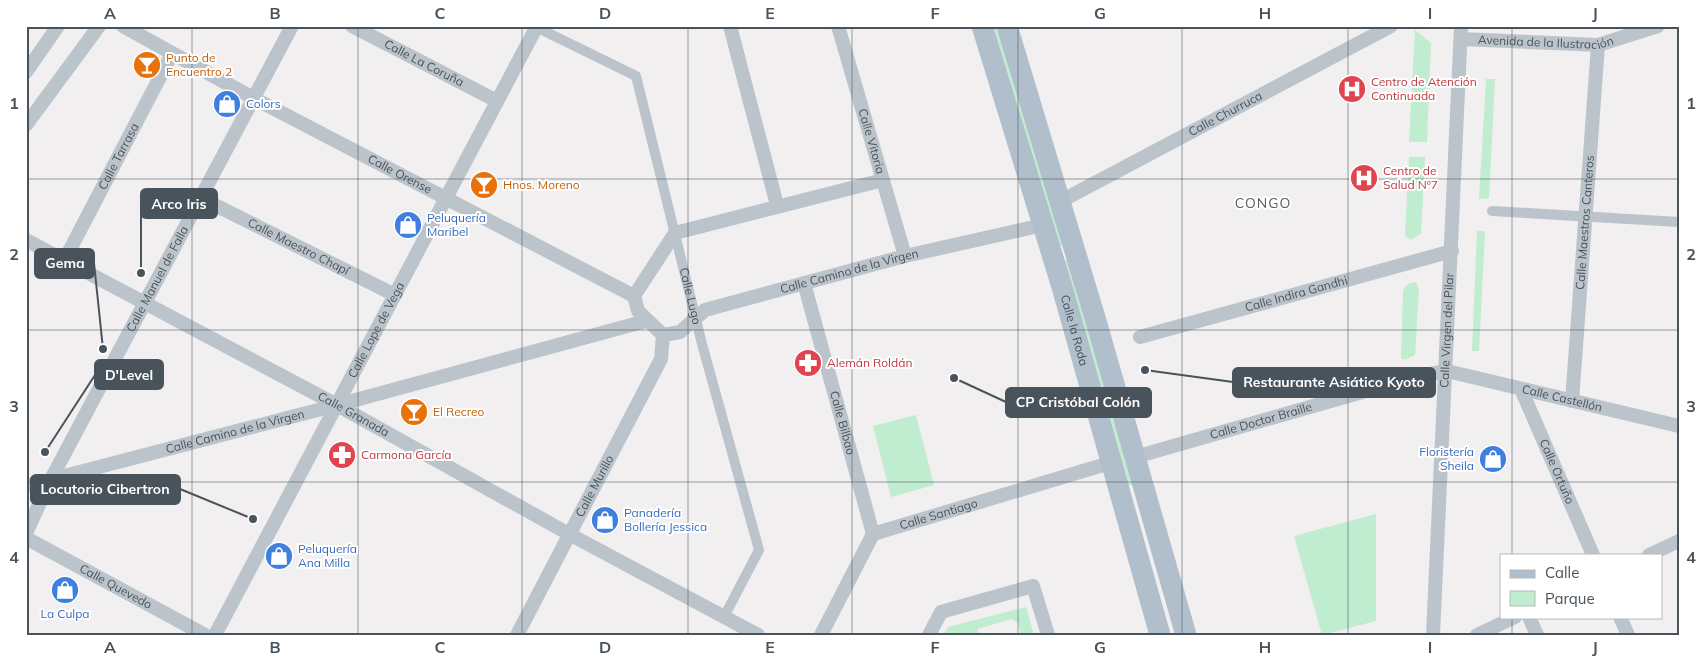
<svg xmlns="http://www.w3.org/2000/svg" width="1705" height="661" viewBox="0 0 1705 661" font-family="Mulish,sans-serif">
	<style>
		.green { fill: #c0eccf }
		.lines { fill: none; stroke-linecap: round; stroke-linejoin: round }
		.pedestrian { stroke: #bbc4cb; stroke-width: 10 }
		.minor { stroke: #bbc4cb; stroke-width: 14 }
		.primary { stroke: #b1bfcc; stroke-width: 21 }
		.grid { fill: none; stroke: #48535b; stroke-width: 1; stroke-opacity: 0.55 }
		.labels { text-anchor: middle; stroke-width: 4; stroke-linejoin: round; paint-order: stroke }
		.street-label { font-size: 12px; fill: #48535b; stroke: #fff }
		.food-label { font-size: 12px; fill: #c56008; stroke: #fff; text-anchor: start }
		.health-label { font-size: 12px; fill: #be3a42; stroke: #fff; text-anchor: start }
		.shop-label { font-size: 12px; fill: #366cbe; stroke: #fff; text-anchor: start }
		.neighbourhood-label { font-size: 14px; letter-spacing: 1px; fill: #5c6063; stroke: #fff }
		.leader { fill: none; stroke: #48535b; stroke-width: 2 }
		.callout-dot { fill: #48535b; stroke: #fff; stroke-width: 2 }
		.callout { fill: #48535b; stroke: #48535b; stroke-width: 2 }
		.callout-label { font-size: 14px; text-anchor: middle; font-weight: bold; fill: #fff }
		.neatline { fill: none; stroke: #48535b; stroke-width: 2 }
		.grid-label { font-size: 16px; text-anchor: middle; font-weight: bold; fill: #48535b }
	</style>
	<rect width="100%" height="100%" fill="#f1efef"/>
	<g class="green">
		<path d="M993,26H996L1000,37L1065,244L1058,246Z"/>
		<path d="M1415,30L1431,43L1427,142H1409Z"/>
		<path d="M1486,79H1495L1489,198L1479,199Z"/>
		<path d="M1409,157H1425L1421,234L1410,240L1405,235Z"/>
		<path d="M1477,231H1485L1479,351H1472Z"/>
		<path d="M1069,260L1135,485H1128L1063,261Z"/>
		<path d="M1416,282L1419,290L1415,355L1404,360L1401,358L1403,290L1409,283Z"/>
		<path d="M916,415L934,485L891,497L873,426Z"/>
		<path d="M1376,514V621L1322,635L1294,536Z"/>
		<path d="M1026,607L1034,635H1021L1018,623L1012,619L977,629L979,635H944L948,627Z"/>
	</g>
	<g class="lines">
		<g class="pedestrian">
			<path id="s1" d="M536,27L636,76L702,344L759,550L724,617"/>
			<path d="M1492,211L1679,222"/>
		</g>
		<g class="minor">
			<path id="s2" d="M123,26L255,99L634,296L638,311L663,335"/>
			<path id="s3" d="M352,26L497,101"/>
			<path d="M730,26L777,205"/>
			<path id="s4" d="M838,26L905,256"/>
			<path id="s5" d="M1461,39L1598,45L1658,26"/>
			<path d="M26,72L58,26"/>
			<path d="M26,125L99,26"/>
			<path id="s6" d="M201,198L395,295"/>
			<path id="s7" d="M1061,201L1391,26"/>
			<path id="s8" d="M26,240L337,405L569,534L758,635"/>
			<path id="s9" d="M64,261L172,54"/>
			<path id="s10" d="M804,283L873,534"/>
			<path d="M634,296L675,233L883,180"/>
			<path id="s11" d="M663,335L680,332L705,310L905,256L1043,225"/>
			<path id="s12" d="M1140,337L1452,251"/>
			<path id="s13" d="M1521,389L1593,555"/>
			<path id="s14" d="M1572,401L1598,45"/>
			<path id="s15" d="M1135,457L1418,376L1447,371L1679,426"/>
			<path id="s16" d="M26,486L337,405L646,321"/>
			<path id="s17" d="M26,533L50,481L292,26"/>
			<path id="s18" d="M26,538L205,635"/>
			<path d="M1649,555L1679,541"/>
			<path d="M1529,617L1537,635"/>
			<path d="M1620,617L1628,635"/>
			<path id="s19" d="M215,635L537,26"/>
			<path id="s20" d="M517,635L661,359L663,335"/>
			<path id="s21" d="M821,635L873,534L1113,462"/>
			<path d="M929,635L941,612L1033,586L1048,635"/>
			<path id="s22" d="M1433,635L1461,26"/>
			<path d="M1477,635L1515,617"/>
		</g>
		<g class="primary">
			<path id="s23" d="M982,26L1062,287L1160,635"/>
			<path d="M1007,26L1096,321L1186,635"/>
		</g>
	</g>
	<path class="grid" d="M192,26V635M358,26V635M522,26V635M688,26V635M852,26V635M1018,26V635M1182,26V635M1348,26V635M1512,26V555M26,179H1679M26,330H1679M26,482H1679M1512,617V635"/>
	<defs>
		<symbol id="bar-disc" viewBox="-11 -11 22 22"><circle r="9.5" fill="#e8710a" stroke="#fff"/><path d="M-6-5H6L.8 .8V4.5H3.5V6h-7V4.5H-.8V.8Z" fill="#fff"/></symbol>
		<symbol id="hospital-disc" viewBox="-11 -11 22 22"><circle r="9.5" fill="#e0444e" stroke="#fff"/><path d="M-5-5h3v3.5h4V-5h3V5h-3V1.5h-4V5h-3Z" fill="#fff"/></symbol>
		<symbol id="shop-disc" viewBox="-11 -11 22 22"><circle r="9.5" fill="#3f7fe0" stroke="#fff"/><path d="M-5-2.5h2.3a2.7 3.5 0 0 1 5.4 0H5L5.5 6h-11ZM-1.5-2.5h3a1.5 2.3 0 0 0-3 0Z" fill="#fff"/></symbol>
		<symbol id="pharmacy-disc" viewBox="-11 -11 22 22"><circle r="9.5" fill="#e0444e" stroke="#fff"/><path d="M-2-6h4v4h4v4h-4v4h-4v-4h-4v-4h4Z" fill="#fff"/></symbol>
	</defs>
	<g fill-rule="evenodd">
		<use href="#bar-disc" x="131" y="49" width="32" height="32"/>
		<use href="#hospital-disc" x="1336" y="73" width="32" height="32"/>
		<use href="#shop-disc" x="211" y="88" width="32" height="32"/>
		<use href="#hospital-disc" x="1348" y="162" width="32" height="32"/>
		<use href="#bar-disc" x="468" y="169" width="32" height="32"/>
		<use href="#shop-disc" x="392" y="209" width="32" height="32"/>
		<use href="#pharmacy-disc" x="792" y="347" width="32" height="32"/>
		<use href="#bar-disc" x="398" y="396" width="32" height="32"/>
		<use href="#pharmacy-disc" x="326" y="439" width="32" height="32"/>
		<use href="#shop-disc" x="1477" y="443" width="32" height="32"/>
		<use href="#shop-disc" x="589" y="504" width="32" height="32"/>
		<use href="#shop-disc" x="263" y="540" width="32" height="32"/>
		<use href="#shop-disc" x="49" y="574" width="32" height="32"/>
	</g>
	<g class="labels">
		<g class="street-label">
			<text dy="4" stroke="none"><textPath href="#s5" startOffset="85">Avenida de la Ilustración</textPath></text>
			<text dy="4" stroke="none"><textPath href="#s3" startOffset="81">Calle La Coruña</textPath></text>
			<text dy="4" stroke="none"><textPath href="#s7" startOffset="186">Calle Churruca</textPath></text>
			<text dy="4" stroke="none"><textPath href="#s4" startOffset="120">Calle Vitoria</textPath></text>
			<text dy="4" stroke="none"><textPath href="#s9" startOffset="118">Calle Tarrasa</textPath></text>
			<text dy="4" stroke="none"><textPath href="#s2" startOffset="314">Calle Orense</textPath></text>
			<text dy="4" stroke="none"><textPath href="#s14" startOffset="179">Calle Maestros Canteros</textPath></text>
			<text dy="4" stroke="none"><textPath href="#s6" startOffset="109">Calle Maestro Chapí</textPath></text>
			<text dy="4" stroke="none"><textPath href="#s11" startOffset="200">Calle Camino de la Virgen</textPath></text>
			<text dy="4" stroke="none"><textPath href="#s17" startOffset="286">Calle Manuel de Falla</textPath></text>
			<text dy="4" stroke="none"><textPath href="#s12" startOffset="162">Calle Indira Gandhi</textPath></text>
			<text dy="4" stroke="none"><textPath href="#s1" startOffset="338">Calle Lugo</textPath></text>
			<text dy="4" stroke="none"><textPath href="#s23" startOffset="318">Calle la Roda</textPath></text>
			<text dy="4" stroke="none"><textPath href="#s19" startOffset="345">Calle Lope de Vega</textPath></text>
			<text dy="4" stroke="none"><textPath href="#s22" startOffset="305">Calle Virgen del Pilar</textPath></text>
			<text dy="4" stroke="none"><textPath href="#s15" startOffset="442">Calle Castellón</textPath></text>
			<text dy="4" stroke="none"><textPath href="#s8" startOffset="371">Calle Granada</textPath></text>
			<text dy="4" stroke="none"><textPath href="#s15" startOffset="131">Calle Doctor Braille</textPath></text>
			<text dy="4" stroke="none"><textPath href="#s10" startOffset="145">Calle Bilbao</textPath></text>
			<text dy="4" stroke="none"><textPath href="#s16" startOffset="216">Calle Camino de la Virgen</textPath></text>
			<text dy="4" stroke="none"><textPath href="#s13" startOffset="90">Calle Ortuño</textPath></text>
			<text dy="4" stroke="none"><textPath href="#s20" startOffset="168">Calle Murillo</textPath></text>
			<text dy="4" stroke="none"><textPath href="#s21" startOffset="182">Calle Santiago</textPath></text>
			<text dy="4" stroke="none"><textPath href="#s18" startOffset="102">Calle Quevedo</textPath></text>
		</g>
		<g class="food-label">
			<text x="166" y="62">Punto de<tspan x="166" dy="14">Encuentro 2</tspan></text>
			<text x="503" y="189">Hnos. Moreno</text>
			<text x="433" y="416">El Recreo</text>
		</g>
		<g class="health-label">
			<text x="1371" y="86">Centro de Atención<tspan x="1371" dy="14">Continuada</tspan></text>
			<text x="1383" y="175">Centro de<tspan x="1383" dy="14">Salud Nº7</tspan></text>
			<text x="827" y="367">Alemán Roldán</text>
			<text x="361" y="459">Carmona García</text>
		</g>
		<g class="shop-label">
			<text x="246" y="108">Colors</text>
			<text x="427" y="222">Peluquería<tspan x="427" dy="14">Maribel</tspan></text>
			<text x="1474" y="456" text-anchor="end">Floristería<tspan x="1474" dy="14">Sheila</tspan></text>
			<text x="624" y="517">Panadería<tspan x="624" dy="14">Bollería Jessica</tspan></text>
			<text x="298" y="553">Peluquería<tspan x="298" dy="14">Ana Milla</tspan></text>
			<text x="65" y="618" text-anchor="middle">La Culpa</text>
		</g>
		<g class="neighbourhood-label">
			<text x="1263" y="208">CONGO</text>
		</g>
	</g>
	<path class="leader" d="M141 273L141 204M103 349L94 263M45 452L95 375M1145 370L1233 382M954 378L1006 402M253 519L180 489"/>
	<g class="callout-dot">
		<circle cx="141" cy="273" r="5"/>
		<circle cx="103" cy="349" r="5"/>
		<circle cx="45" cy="452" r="5"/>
		<circle cx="1145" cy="370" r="5"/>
		<circle cx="954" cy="378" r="5"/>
		<circle cx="253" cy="519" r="5"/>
	</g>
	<g class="callout">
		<rect x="141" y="189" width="76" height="29" rx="5"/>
		<rect x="35" y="249" width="59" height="29" rx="5"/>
		<rect x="95" y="360" width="68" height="29" rx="5"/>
		<rect x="1233" y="368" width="202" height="29" rx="5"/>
		<rect x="1006" y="388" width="145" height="29" rx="5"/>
		<rect x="31" y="475" width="149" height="29" rx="5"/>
	</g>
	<g class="callout-label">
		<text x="179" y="209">Arco Iris</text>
		<text x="65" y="268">Gema</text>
		<text x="129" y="380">D'Level</text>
		<text x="1334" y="387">Restaurante Asiático Kyoto</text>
		<text x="1078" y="407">CP Cristóbal Colón</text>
		<text x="105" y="494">Locutorio Cibertron</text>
	</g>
	<rect width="1705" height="661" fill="none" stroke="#ffffff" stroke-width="55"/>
	<rect x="1500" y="554" width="162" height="65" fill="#ffffff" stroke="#b6babd"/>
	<rect x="1510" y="570" width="25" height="8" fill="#b1bfcc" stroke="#b6babd"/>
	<text x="1545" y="578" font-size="15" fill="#48535b">Calle</text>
	<rect x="1510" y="591" width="25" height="15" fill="#c0eccf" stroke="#b6babd"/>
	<text x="1545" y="604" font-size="15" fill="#48535b">Parque</text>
	<rect x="28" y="28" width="1650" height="606" class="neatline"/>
	<g class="grid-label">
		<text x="110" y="19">A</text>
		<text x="275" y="19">B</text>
		<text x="440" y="19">C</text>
		<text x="605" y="19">D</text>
		<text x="770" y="19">E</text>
		<text x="935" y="19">F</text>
		<text x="1100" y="19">G</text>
		<text x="1265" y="19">H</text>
		<text x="1430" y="19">I</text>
		<text x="1595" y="19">J</text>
		<text x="14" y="109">1</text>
		<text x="1691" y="109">1</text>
		<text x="14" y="260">2</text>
		<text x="1691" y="260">2</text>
		<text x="14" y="412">3</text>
		<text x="1691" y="412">3</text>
		<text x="14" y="563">4</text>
		<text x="1691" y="563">4</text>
		<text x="110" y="653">A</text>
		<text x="275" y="653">B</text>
		<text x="440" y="653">C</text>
		<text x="605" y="653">D</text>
		<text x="770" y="653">E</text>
		<text x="935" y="653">F</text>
		<text x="1100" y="653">G</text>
		<text x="1265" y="653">H</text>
		<text x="1430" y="653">I</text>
		<text x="1595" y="653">J</text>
	</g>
</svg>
